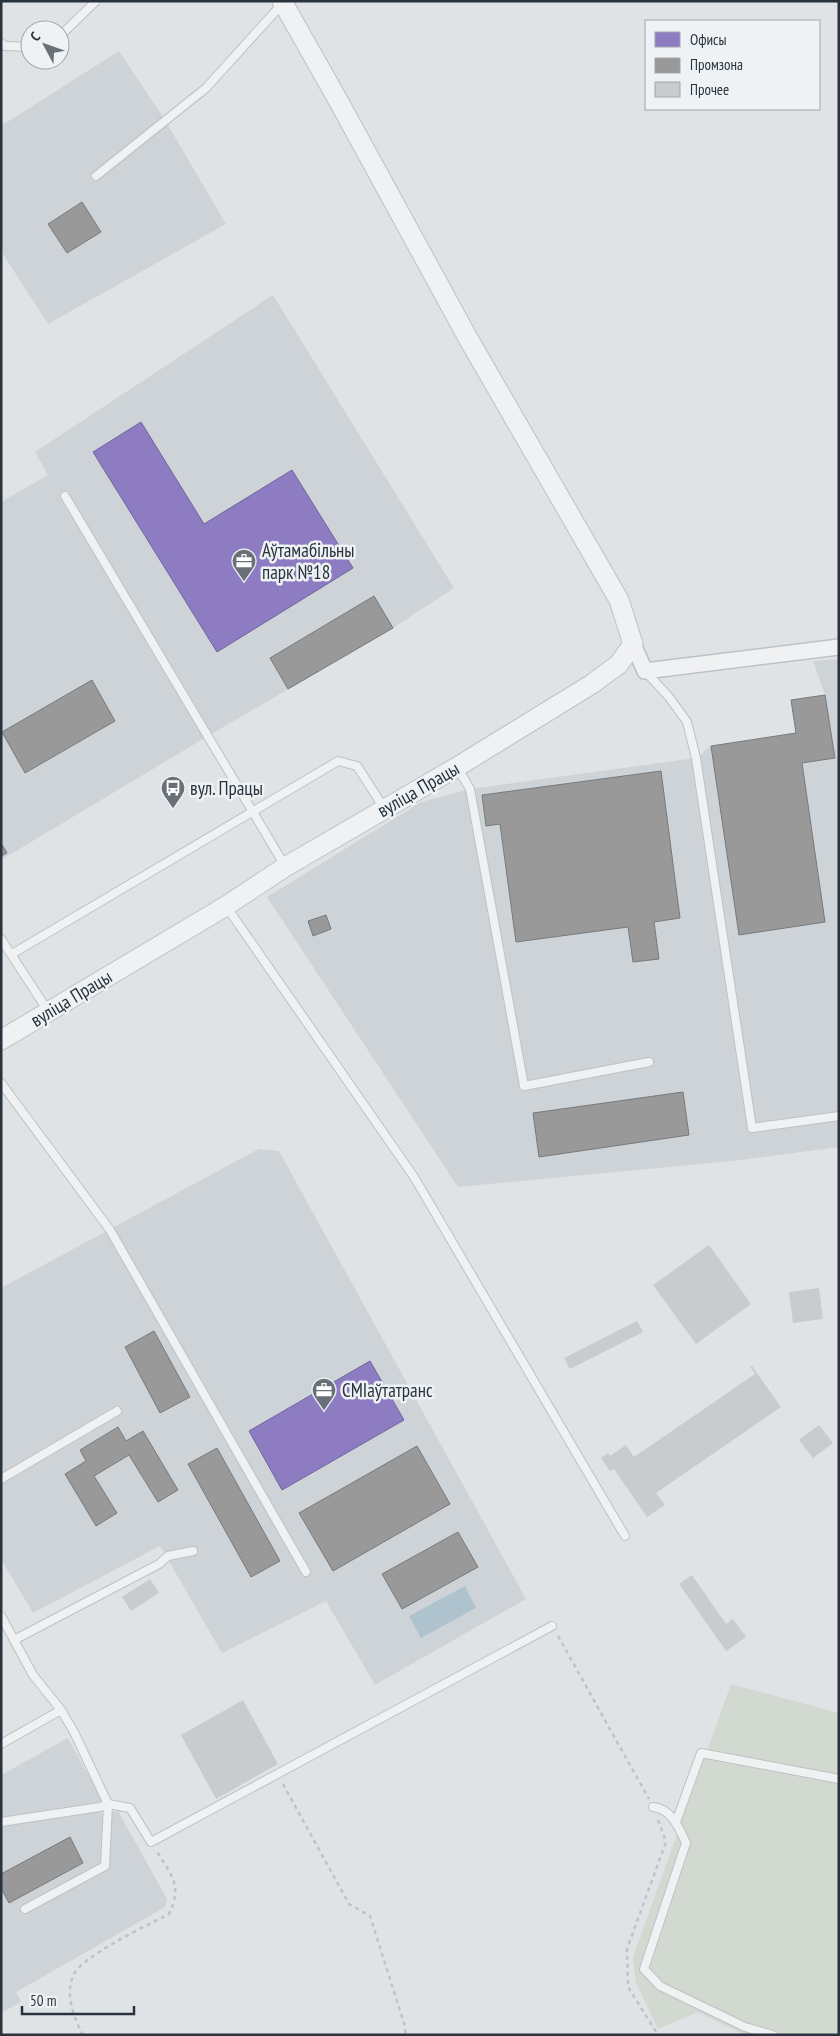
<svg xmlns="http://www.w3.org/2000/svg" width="840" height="2036" viewBox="0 0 840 2036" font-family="'PT Sans Narrow',sans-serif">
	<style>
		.built { fill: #ced3d8 }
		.green { fill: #d2d9d1 }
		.water { fill: #afc3cf }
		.offices { fill: #8e7cc3; stroke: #6f669b }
		.industry { fill: #999; stroke: #777a7d }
		.building { fill: #c9cbcd }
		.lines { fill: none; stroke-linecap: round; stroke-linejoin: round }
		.service-casing { stroke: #bec1c3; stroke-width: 10 }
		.minor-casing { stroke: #bec1c3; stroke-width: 18 }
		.tertiary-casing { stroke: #bec1c3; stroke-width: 21 }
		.path { stroke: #bfc3c6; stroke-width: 2.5; stroke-dasharray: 4 4; stroke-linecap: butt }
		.service { stroke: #f0f1f2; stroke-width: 8 }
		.minor { stroke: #f0f1f2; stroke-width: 15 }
		.tertiary { stroke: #f0f1f2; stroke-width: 19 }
		.labels { text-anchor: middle; stroke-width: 5; stroke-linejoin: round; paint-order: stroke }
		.poi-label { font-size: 19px; fill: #28333d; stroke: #eef2f5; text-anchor: start }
		.street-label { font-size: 19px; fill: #28333d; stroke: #eef2f5 }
	</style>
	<rect width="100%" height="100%" fill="#e0e3e5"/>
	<g class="built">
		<path d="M119,51L165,120L226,224L48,324L1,251V126Z"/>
		<path d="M273,295L454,588L393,628L208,736L1,860V502L48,475L35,452Z"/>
		<path d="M839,659V1147L742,1160L458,1187L267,897L421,802L470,789L696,758L711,746L796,733L791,700L825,695L813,661Z"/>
		<path d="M259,1149L279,1151L526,1599L375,1685L326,1601L222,1653L160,1546L33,1613L1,1559V1288Z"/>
		<path d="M68,1738L102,1800L100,1807L101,1814L118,1811L167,1899L165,1907L16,1992L21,2002L1,2013V1775Z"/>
	</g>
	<path class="green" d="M731,1684L839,1713V2035H744L698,2012L658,2029L636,1983L633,1957Z"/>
	<path class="water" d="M465,1586L476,1608L421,1638L409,1616Z"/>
	<g class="offices">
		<path d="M141,422L204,524L292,470L353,568L217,652L93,452Z"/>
		<path d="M370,1361L404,1420L282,1490L249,1431Z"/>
	</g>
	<g class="industry">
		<path d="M82,202L101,232L67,253L48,224Z"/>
		<path d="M374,596L393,628L288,689L270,658Z"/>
		<path d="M92,680L115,721L25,773L2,732Z"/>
		<path d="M825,695L835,758L802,763L825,922L739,935L711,746L796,733L791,700Z"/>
		<path d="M661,771L680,918L654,922L659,959L633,962L628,927L516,942L500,824L486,826L482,795Z"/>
		<path d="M1,843L7,853L1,856Z"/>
		<path d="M326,915L331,929L313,936L308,921Z"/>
		<path d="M683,1092L689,1135L539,1157L533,1113Z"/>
		<path d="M154,1331L190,1397L160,1413L125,1347Z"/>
		<path d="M118,1427L126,1441L143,1431L178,1490L158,1502L129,1455L94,1476L117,1513L96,1526L65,1474L86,1461L80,1450Z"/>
		<path d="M417,1446L450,1504L333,1571L299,1513Z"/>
		<path d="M217,1448L280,1561L251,1577L188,1464Z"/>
		<path d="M458,1532L478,1567L402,1609L382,1574Z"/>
		<path d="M70,1837L83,1863L9,1903L1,1888V1874Z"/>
	</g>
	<g class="building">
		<path d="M709,1245L751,1304L696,1344L653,1285Z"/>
		<path d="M819,1288L823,1319L793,1323L789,1292Z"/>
		<path d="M637,1321L643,1332L570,1369L564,1358Z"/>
		<path d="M752,1366L781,1407L656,1493L665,1505L647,1517L614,1469L610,1471L601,1458L608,1453L610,1456L626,1445L634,1457L755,1374L750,1367Z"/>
		<path d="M819,1425L833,1443L813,1458L799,1440Z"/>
		<path d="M692,1575L726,1624L733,1619L746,1637L726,1651L679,1584Z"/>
		<path d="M150,1579L159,1593L131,1611L122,1597Z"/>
		<path d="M243,1700L278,1764L216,1799L181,1735Z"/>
	</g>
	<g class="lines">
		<defs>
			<g id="service">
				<path d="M60,36L96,1"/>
				<path d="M1,43L5,46L30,47"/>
				<path d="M96,176L206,88L283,3"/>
				<path d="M65,496L285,866"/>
				<path d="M645,671L669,697L687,722L696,758L752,1128L839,1116"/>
				<path d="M457,767L470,789L524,1086L649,1062"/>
				<path d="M226,906L414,1177L625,1536"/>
				<path d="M1,939L48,1011"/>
				<path d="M12,954L338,761L357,766L384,808"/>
				<path d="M1,1083L110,1230L306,1572"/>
				<path d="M1,1479L117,1411"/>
				<path d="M1,1616L33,1675L61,1710L1,1744"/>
				<path d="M14,1640L159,1564L168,1556L193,1551"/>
				<path d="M653,1807C672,1809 679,1828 686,1843L644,1969L660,1986L745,2027L773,2035"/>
				<path d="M1,1822L100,1807L108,1804L130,1808L151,1842L552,1626"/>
				<path d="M676,1822L701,1753L839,1779"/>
				<path d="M25,1909L105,1866L108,1804L74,1732L61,1710"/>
			</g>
			<path id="minor" d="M633,644L645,671L839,647"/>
			<path id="tertiary" d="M1,1040L226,906L285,867L457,767L592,684L619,664L633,644L619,600L469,340L339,102L282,1"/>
		</defs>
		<use href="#service" class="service-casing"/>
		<use href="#minor" class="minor-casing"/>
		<use href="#tertiary" class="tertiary-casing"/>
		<g class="path">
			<path d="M558,1636L649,1799"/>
			<path d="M283,1784L349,1904L370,1916L404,2023L406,2035"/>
			<path d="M658,1820L666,1842L627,1949L628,1987L658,2035"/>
			<path d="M83,2035C74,2019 65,1994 73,1976C81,1956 148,1925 169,1914C183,1885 171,1875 156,1850"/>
		</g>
		<use href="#service" class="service"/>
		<use href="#minor" class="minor"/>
		<use href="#tertiary" class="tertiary"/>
	</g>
	<defs>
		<symbol id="office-pin" viewBox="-11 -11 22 30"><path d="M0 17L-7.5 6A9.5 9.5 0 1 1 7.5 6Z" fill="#687178" stroke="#eef2f5"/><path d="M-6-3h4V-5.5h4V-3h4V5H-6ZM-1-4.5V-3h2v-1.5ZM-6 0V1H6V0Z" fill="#fff"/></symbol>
		<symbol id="bus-pin" viewBox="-11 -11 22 30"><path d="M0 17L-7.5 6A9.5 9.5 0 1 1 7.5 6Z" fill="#687178" stroke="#eef2f5"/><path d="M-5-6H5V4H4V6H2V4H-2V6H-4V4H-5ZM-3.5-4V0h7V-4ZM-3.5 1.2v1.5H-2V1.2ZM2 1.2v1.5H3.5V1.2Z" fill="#fff"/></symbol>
	</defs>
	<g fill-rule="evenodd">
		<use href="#office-pin" x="230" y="547" width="28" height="38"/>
		<use href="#bus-pin" x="159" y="774" width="28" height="38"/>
		<use href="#office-pin" x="310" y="1376" width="28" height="38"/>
	</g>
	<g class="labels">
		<g class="poi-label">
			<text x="262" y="557">Аўтамабільны<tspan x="262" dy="22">парк №18</tspan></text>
			<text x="190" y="795">вул. Працы</text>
			<text x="342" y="1397">СМІаўтатранс</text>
		</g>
		<g class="street-label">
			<text transform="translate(418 789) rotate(-30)" y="7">вуліца Працы</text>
			<text transform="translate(71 998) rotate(-31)" y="7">вуліца Працы</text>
		</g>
	</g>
	<rect width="840" height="2036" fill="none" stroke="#28333d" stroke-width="5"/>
	<rect x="645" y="20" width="175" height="90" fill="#eef2f5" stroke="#9fa6ab"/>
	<rect x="655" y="32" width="25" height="15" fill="#8e7cc3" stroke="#9fa6ab"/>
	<text x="690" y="45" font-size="15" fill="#28333d">Офисы</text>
	<rect x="655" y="58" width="25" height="15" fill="#999999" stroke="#9fa6ab"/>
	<text x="690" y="70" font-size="15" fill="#28333d">Промзона</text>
	<rect x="655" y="82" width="25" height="15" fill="#c9cbcd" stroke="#9fa6ab"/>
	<text x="690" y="95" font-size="15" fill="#28333d">Прочее</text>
	<g transform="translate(45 45) rotate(311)"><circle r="24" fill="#eef2f5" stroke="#9fa6ab"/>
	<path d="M0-4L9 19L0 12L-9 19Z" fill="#687178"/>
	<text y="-8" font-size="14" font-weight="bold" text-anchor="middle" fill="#28333d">С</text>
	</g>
	<path d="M22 2006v8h112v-8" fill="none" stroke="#28333d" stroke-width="2.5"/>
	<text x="30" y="2006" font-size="15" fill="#28333d" stroke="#eef2f5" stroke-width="4" paint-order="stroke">50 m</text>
</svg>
